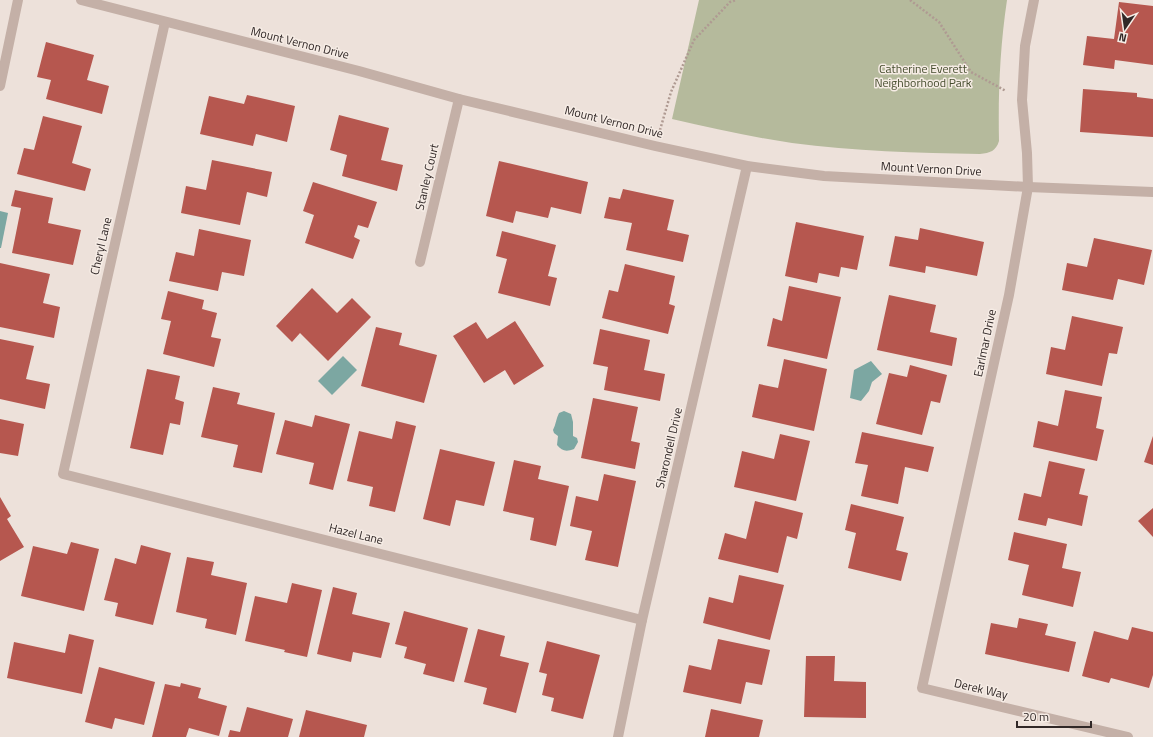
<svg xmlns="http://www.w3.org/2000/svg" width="1153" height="737" viewBox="0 0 1153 737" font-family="'Titillium Web',sans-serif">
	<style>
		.green { fill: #b5ba9c }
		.water { fill: #7ca7a2 }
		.building { fill: #b6574f }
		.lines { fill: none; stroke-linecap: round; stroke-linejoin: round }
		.path { stroke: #af9a92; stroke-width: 2.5; stroke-dasharray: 2 2; stroke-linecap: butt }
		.lane { stroke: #c4b0a7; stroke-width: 10 }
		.street { stroke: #c4b0a7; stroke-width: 10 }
		.labels { text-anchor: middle; stroke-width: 3; stroke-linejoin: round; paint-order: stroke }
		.street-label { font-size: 12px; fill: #312827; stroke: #f6ece5 }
		.park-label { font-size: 12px; fill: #464d2e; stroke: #f6ece5 }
	</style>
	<rect width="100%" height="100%" fill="#ede1da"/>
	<path class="green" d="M699,0H1007C1000,47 998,93 999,141C996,151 990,153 980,154C917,153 854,151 792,143C751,137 712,128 672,119Z"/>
	<g class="water">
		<path d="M0,211L8,213L1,248H0Z"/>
		<path d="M343,356L357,370L332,395L318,381Z"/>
		<path d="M871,361L882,374L872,382L869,391L861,401L850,398L854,370Z"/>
		<path d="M564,411L571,414L573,422V436L577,438L578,442L574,449C566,452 562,451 557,445L558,436L554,433L553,430C556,424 556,419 559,413Z"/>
	</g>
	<g class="building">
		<path d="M1119,2L1153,6V65L1115,60L1114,69L1083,65L1087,36L1114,39Z"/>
		<path d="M46,42L94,55L87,80L109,86L102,114L46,99L51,80L37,77Z"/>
		<path d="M1083,89L1137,93V97L1153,99V137L1080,132Z"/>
		<path d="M247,95L295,106L287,142L256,134L253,146L200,134L209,96L244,104Z"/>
		<path d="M339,115L389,128L381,160L403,165L397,191L342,176L347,155L330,150Z"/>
		<path d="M43,116L82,126L72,163L91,169L85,191L17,174L24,148L34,150Z"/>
		<path d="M212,160L272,172L267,197L247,192L240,225L181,213L186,186L206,190Z"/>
		<path d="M499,161L588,182L581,214L551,207L548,218L516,211L513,223L486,216Z"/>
		<path d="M313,182L377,202L368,228L358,225L354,237L360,240L353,259L305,243L314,215L303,211Z"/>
		<path d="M623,189L674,200L667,230L689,235L683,262L626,250L632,223L604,218L609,197L620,199Z"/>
		<path d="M15,190L53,198L48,223L81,230L73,265L12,253L21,208L11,206Z"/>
		<path d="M796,222L864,236L857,270L841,267L839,277L819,273L817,283L785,276Z"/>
		<path d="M920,228L984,242L977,276L926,266L925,273L889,266L895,236L918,240Z"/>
		<path d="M199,229L251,240L244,276L222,272L218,291L169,281L176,252L194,256Z"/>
		<path d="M502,231L556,245L548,276L557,278L550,306L498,293L507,259L496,256Z"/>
		<path d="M1094,238L1152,250L1144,285L1118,279L1113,300L1062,290L1067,263L1087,267Z"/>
		<path d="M0,263L50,274L43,303L60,307L54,338L0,327Z"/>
		<path d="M625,264L675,276L669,304L675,306L668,334L602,318L609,290L618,292Z"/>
		<path d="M789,286L841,297L827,359L767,346L773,318L782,321Z"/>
		<path d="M312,288L337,313L352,298L371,317L328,361L300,333L292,342L276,326Z"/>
		<path d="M168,291L204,300L202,309L217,313L211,337L221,339L214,367L163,354L171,321L161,319Z"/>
		<path d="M889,295L936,305L930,332L957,338L952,366L877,350Z"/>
		<path d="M1072,316L1123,327L1117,354L1109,353L1102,386L1046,374L1051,347L1065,350Z"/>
		<path d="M515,321L544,366L514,385L505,370L484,383L453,336L476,322L487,339Z"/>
		<path d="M376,327L402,333L399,345L437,355L424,403L361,386Z"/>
		<path d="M600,329L650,340L644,370L665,374L660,401L604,390L608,367L593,364Z"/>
		<path d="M0,339L34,346L26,379L50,384L45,409L0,399Z"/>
		<path d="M784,359L827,369L814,431L752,417L759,384L778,388Z"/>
		<path d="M910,365L947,375L940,403L931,401L922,435L876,424L889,373L907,377Z"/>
		<path d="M147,369L180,376L175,399L184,402L180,425L170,423L163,455L130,448Z"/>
		<path d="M213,387L240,393L237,404L275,413L262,473L233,467L238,445L201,437Z"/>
		<path d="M1065,390L1102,397L1096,428L1104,430L1097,461L1033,447L1038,421L1058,426Z"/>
		<path d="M593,398L638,407L631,441L640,443L635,469L581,458Z"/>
		<path d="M315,415L350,424L333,490L309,484L314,463L276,454L285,420L312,427Z"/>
		<path d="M0,419L24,424L18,456L0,453Z"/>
		<path d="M396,421L416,426L395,512L369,506L373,487L347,481L359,431L392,439Z"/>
		<path d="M862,432L934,447L928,472L905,467L898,504L861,496L868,465L855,463Z"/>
		<path d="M780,434L810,441L796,501L734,487L742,451L774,459Z"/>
		<path d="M1153,436V465L1144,462Z"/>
		<path d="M440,449L495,462L484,506L456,500L450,526L423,519Z"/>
		<path d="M514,460L541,466L538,479L569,486L556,546L530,540L534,518L503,511Z"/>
		<path d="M1049,461L1085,469L1079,494L1088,496L1082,526L1048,518L1046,526L1018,520L1024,493L1041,497Z"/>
		<path d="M604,474L636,481L618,567L585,560L592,531L570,526L576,496L598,501Z"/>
		<path d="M0,497L11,516L7,519L24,547L0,561Z"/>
		<path d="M755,501L803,513L797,539L787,536L778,573L718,559L725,533L746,539Z"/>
		<path d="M851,504L904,517L896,550L908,553L901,581L848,568L856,533L845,530Z"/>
		<path d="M1153,508V537L1138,521Z"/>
		<path d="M1014,532L1067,544L1062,568L1081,572L1073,607L1022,595L1029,565L1008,560Z"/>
		<path d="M71,542L99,549L84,611L21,596L33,546L67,554Z"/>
		<path d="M141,545L171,553L153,625L115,616L118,603L104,600L115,558L136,564Z"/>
		<path d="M187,557L214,562L211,575L247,583L236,635L205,628L207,619L176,612Z"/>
		<path d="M739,575L784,585L770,640L703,623L709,597L733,603Z"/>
		<path d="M292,583L322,590L307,657L284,652L285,650L245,641L255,596L287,603Z"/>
		<path d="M333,587L357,593L352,614L390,623L381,658L353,652L351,662L317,654Z"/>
		<path d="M404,611L468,628L454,682L423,674L426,664L404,658L407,647L395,644Z"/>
		<path d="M1019,618L1048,624L1045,635L1076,642L1069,672L985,654L991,623L1017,628Z"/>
		<path d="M1132,627L1153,632V675L1149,688L1111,678L1109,683L1082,676L1094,631L1128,640Z"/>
		<path d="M478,629L505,636L500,656L529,663L516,713L483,704L487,688L464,682Z"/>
		<path d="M69,634L94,640L82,694L7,678L14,642L65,653Z"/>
		<path d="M718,639L770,650L762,685L746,682L741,704L683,692L689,665L711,670Z"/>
		<path d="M547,641L600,655L583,719L551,711L554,698L542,695L547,674L539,672Z"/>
		<path d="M806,656H835L834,681L866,682V718L804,717Z"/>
		<path d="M99,667L155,682L144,725L115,718L112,729L85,722Z"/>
		<path d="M181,683L201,688L198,698L227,706L219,736L189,728L186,737H152L165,684L180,687Z"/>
		<path d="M247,707L293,719L288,737H228L230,730L240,732Z"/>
		<path d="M711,709L763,720L759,737H705Z"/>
		<path d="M306,710L367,725L364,737H299Z"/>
	</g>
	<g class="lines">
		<g class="path">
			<path d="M910,0L939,22L971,72L1006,91"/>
			<path d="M660,130L671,92L694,40L730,2L736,0"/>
		</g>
		<path class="lane" d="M0,86L18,0"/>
		<g class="street">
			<path d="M81,0L359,71L459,99L655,146L747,166L824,176L1028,187L1153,192"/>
			<path d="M1034,0L1025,46L1022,100L1027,153L1028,187L1009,295L922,688L1128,737"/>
			<path d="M165,22L63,474L642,620"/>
			<path d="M420,262L459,99"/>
			<path d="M618,737L642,620L747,166"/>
		</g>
	</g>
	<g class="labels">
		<g class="street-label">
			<text transform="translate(300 43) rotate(14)" y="4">Mount Vernon Drive</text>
			<text transform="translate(614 122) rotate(14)" y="4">Mount Vernon Drive</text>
			<text transform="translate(931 169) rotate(3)" y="4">Mount Vernon Drive</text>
			<text transform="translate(427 177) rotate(-77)" y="4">Stanley Court</text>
			<text transform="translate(101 246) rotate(-77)" y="4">Cheryl Lane</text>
			<text transform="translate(985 343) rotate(-78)" y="4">Earlmar Drive</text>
			<text transform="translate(669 448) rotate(-77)" y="4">Sharondell Drive</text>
			<text transform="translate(356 534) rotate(14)" y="4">Hazel Lane</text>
			<text transform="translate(981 689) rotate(13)" y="4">Derek Way</text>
		</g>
		<g class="park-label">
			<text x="923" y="73">Catherine Everett<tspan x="923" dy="14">Neighborhood Park</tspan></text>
		</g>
	</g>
	<g transform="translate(1125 28) rotate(193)" stroke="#f6ece5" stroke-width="3" paint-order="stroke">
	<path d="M0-3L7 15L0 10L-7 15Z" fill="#312827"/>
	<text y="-6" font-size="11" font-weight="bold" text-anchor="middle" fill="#312827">N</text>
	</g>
	<path d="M1017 721v6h74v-6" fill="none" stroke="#312827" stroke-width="2"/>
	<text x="1023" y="721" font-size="12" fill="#312827" stroke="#f6ece5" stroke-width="3" paint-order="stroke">20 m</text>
</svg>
